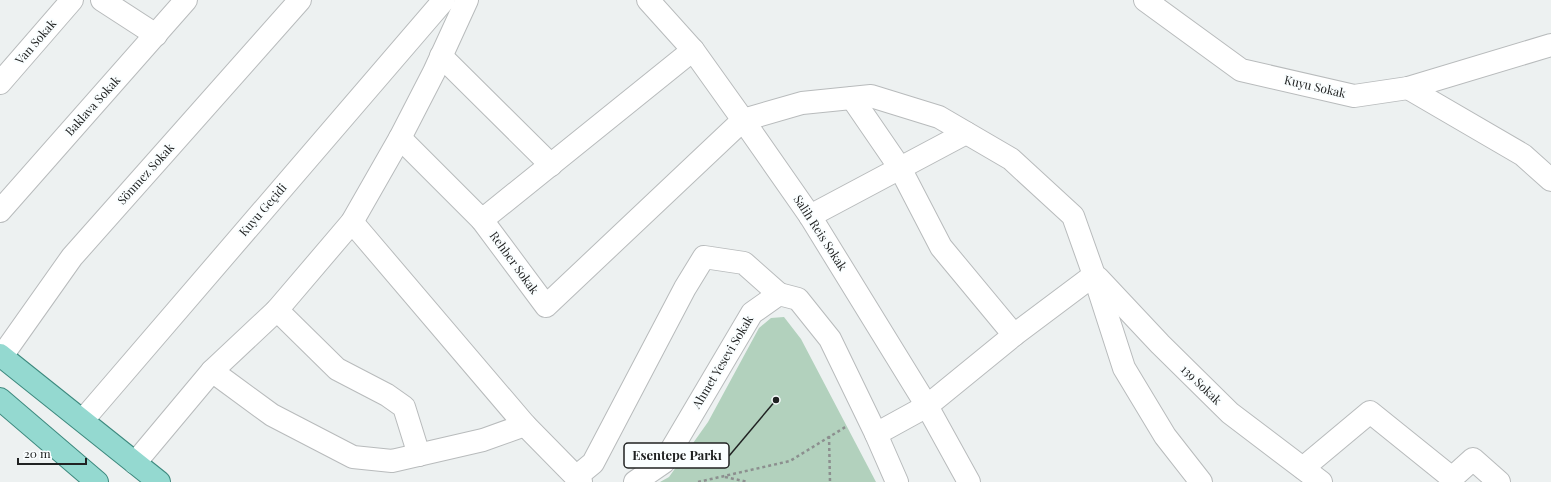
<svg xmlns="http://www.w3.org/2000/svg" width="1551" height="482" viewBox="0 0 1551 482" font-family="'Playfair Display',serif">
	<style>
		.green { fill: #b2d1bd }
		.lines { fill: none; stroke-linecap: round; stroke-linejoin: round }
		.minor-casing { stroke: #b8bbbc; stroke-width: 24 }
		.primary-casing { stroke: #3d897e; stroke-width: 24 }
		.path { stroke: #8c8f8f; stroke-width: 2.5; stroke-dasharray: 3 3; stroke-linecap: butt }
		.minor { stroke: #fff; stroke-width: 22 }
		.primary { stroke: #94d9d0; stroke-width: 22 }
		.labels { text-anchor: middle; stroke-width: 4; stroke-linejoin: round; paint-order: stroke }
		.street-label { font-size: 12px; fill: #202222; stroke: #fafeff }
		.leader { fill: none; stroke: #202222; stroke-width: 1.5 }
		.callout-dot { fill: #202222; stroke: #fafeff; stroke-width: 1.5 }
		.callout { fill: #fafeff; stroke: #202222; stroke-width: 1.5 }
		.callout-label { font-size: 13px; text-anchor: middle; font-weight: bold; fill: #202222 }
	</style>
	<rect width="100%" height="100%" fill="#edf1f1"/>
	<path class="green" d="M784,317L801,339L876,482H660L669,477L708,422L759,328L771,318Z"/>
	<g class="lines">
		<defs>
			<g id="minor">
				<path d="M102,0L156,35"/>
				<path d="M648,0L693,50L743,120L810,216L927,406L969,482"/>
				<path d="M1145,0L1241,70L1354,96L1408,88L1551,45"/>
				<path d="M441,56L551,165"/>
				<path d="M0,83L72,0"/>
				<path d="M1408,88L1523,155L1551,180"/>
				<path d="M852,98L900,168L941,247L1014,335L1094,275"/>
				<path d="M400,138L482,220L693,50"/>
				<path d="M0,211L186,0"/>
				<path d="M810,216L966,133"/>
				<path d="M482,220L546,306L743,120L802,103L871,96L939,117L1011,159L1073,216L1094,275L1124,368L1165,436L1201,482"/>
				<path d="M352,222L525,425L581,482"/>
				<path d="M1098,278L1160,344L1230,413L1321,482"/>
				<path d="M277,310L337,369L387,395L404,407L419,455"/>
				<path d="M2,356L72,257L300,0"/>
				<path d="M212,371L272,415L353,457L392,461L483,440L525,425"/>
				<path d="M83,420L444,0"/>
				<path d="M876,434L927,406L1014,335"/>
				<path d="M135,463L212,371L277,310L352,222L400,138L434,72L467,0"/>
				<path d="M1303,468L1370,412L1452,478L1473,459L1499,482"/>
				<path d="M576,477L593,463L685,288L704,257L744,263L779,294"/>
				<path d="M635,482L664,462L752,313L779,294L798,299L830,339L876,434L897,482"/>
			</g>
			<g id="primary">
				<path d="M0,355L159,482"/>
				<path d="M0,399L97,482"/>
			</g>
		</defs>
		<use href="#minor" class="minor-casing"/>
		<use href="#primary" class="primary-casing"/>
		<g class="path">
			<path d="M829,436L830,482"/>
			<path d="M725,477L748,482"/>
			<path d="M698,482L790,461L847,426"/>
		</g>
		<use href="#minor" class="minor"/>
		<use href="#primary" class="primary"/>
	</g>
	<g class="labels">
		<g class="street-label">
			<text transform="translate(36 42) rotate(-49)" y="4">Van Sokak</text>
			<text transform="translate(1315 87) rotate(13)" y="4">Kuyu Sokak</text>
			<text transform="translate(93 106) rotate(-48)" y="4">Baklava Sokak</text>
			<text transform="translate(146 174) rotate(-48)" y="4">Sönmez Sokak</text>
			<text transform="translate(263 210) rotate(-49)" y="4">Kuyu Geçidi</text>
			<text transform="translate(820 233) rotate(57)" y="4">Salih Reis Sokak</text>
			<text transform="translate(514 263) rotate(54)" y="4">Rehber Sokak</text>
			<text transform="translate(723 362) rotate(-59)" y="4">Ahmet Yesevi Sokak</text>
			<text transform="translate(1201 385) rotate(44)" y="4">139 Sokak</text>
		</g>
	</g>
	<path class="leader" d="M776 400L729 456"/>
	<circle class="callout-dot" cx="776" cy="400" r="4"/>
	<rect class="callout" x="624" y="443" width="105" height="25" rx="4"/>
	<g class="callout-label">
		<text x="677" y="460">Esentepe Parkı</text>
	</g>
	<path d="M18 458v6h68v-6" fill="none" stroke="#202222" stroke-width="2"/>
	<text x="24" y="458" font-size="12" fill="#202222" stroke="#fafeff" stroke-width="3" paint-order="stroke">20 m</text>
</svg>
